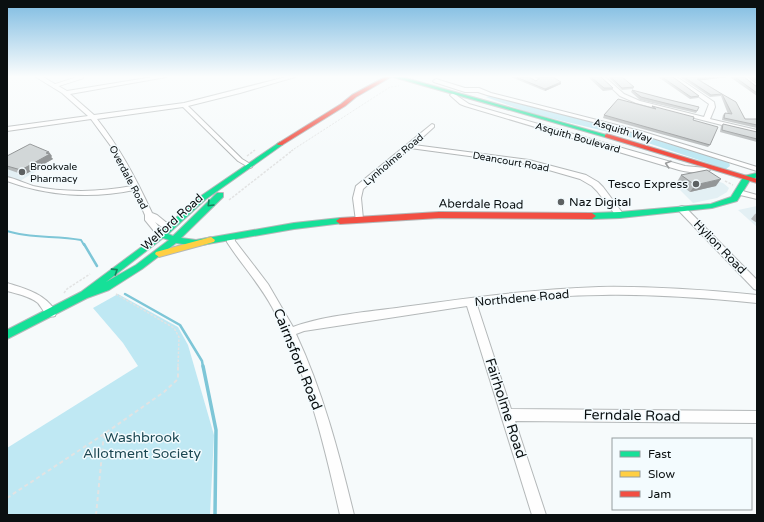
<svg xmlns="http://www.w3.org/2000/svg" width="764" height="522" viewBox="0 0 764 522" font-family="'Varela Round',sans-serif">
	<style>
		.built { fill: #e3f0f4 }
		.green { fill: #bfe8f3 }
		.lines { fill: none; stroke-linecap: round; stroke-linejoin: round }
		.stream-far2 { stroke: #7ec6d7; stroke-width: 2 }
		.stream-far1 { stroke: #7ec6d7; stroke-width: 2.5 }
		.stream { stroke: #7ec6d7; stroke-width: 3.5 }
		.lane-casing { stroke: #b4b8b9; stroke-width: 4.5 }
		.street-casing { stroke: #b4b8b9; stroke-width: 2 }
		.fast-casing { stroke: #b4b8b9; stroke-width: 2 }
		.slow-casing { stroke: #b4b8b9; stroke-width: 2 }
		.jam-casing { stroke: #b4b8b9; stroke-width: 2 }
		.path-far2 { stroke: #e2e3e3; stroke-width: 1; stroke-dasharray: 2 1.5; stroke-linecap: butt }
		.path-far1 { stroke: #e2e3e3; stroke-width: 1.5; stroke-dasharray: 2.5 1.5; stroke-linecap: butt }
		.path { stroke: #e2e3e3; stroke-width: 2; stroke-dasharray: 4 3; stroke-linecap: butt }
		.lane { stroke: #fefefe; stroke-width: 3 }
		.street { fill: #fefefe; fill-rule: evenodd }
		.fast { fill: #16e098; fill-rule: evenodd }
		.slow { fill: #ffcf43; fill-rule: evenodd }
		.jam { fill: #f24e42; fill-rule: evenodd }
		.wall { fill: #b5b9ba }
		.shaded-wall { fill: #939697 }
		.building { fill: #d2d7d8; stroke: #939697 }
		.oneway { stroke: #9c9e9f }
		.oneway2 { stroke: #11825b }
		.poi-dot { fill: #5d6162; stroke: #f3fbfe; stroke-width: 1.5 }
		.labels { text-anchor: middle; stroke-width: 3; stroke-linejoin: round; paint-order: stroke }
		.far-street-label { font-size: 10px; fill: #0a0f10; stroke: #f3fbfe }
		.far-poi-label { font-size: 10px; fill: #0a0f10; stroke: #f3fbfe; text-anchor: start }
		.poi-label { font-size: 12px; fill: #0a0f10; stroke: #f3fbfe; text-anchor: end }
		.street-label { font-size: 12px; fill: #0a0f10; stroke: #f3fbfe }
		.near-street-label { font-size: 14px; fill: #0a0f10; stroke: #f3fbfe }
		.near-park-label { font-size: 14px; fill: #1c4853; stroke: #f3fbfe }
	</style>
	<rect width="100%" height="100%" fill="#f6fafb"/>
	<g class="built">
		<path d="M33,158L48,164L20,181L7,176V160Z"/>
		<path d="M690,173L723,183L729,188L727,192L717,198L693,203L673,183L687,180Z"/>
		<path d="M757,206V227L738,210Z"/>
	</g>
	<g class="green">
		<path d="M490,96L617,128L729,162L730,166L726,169L633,138L530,113L486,97Z"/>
		<path d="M118,294L178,327L188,345L214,435L210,515H7V448L138,366L123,343L93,308Z"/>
	</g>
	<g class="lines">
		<path class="stream-far2" d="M7,231C31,239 56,235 81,240L84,245"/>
		<g class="stream-far1">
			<path d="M84,244L97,266"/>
			<path d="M125,294L180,325L202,361L203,367"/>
		</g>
		<path class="stream" d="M203,366L216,430L215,515"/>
		<defs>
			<path id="lane" d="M54,86L82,77"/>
			<g id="street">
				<path d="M36,77H43L67,91L153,77H166L70,94L94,115L184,103L286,77H295L240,93L188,106L242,159L252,165V167L250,168L238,161L183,107L97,119C120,148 137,180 152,213L157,215L173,228L172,230H166L155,222L165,234L161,237L158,236L145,220V215L134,190C92,199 47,196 7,181V177C16,179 24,183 33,186C64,193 101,192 132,186L113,149L91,119L7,131V127L88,116L62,93Z"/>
				<path d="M527,77H534L539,80L536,82Z"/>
				<path d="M600,77H605L624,94L640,101L704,117L709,104L671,77H677L714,102L715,107L710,119L757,130V134L636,103L620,96Z"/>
				<path d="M741,77H747L757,84V88Z"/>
				<path d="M436,79L465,88H479L491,93L644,132L757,167V171L640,134L487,95L478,92H465L434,82L433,81Z"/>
				<path d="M453,93L469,104L685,166L706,168L710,170C702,175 688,172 679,170L465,106L460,104L451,96L450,95Z"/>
				<path d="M432,124L434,125V127L414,145L529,160L586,175L598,182L603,187L624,215L620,218L617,217L597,191L592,186L580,179L528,164L410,148L363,189L361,198L363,219L359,222L356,221L353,198L356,186Z"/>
				<path d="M736,190H739L757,195V199L736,194Z"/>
				<path d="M682,206L685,207L757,280V290L754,289L679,211L678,209L679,207Z"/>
				<path d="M231,234L234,235L235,241L268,284L293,327C325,315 369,312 403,307C468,298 534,289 599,287C652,286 705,290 757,295V303C705,298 654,294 602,295C560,295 518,300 477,305L511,409L757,411V423L515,421L546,515H532L467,306L304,331L296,334C323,392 339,453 354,515H340C324,443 307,372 272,307C259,283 241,264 227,242V237Z"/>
				<path d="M7,283C26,289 43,293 55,310L56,313L55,316C46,319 43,309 38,303C29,296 18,294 7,291Z"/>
			</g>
			<g id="fast">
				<path d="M393,77H402L610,136L605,137Z"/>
				<path d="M280,142L283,144L282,145L206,199L168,234L173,236L217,193H223V197L181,238L196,240L294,223L340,218L343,219L344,221L343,223L294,229L196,246L176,243L142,269L109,290L87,298L7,339V330L81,292L147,243L201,196ZM163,238L169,240L136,265L106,282Z"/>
				<path d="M757,173V177L750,180L737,201L712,208L620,218L592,219L588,216L592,213L620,212L711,204L731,197L744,176Z"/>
			</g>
			<path id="slow" d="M211,237L215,240L214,242L159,257L155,254L156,252Z"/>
			<g id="jam">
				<path d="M385,77H391L356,97L345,106L282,145H278L277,144L341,104L352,95Z"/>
				<path d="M607,134L757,179V183L605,137V135Z"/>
				<path d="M439,212L592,213L596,216L592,219L439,218L340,224L336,221L340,218Z"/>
			</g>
		</defs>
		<use href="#lane" class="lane-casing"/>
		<use href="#street" class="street-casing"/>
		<use href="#fast" class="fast-casing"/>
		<use href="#slow" class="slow-casing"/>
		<use href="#jam" class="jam-casing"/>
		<g class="path-far2">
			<path d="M254,151L255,150"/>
			<path d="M291,151L390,87L399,86"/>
		</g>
		<g class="path-far1">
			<path d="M247,156L255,150"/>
			<path d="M725,181L733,185"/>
			<path d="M229,200L293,150"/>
			<path d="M64,293L67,289L90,274"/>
			<path d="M116,294L174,328L179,337L178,367"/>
		</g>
		<g class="path">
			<path d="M7,498L104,434L164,392L178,379V366"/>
			<path d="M96,515L104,434"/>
		</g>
		<use href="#lane" class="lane"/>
		<use href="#street" class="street"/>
		<use href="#fast" class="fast"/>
		<use href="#slow" class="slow"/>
		<use href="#jam" class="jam"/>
	</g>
	<g class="wall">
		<path d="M511,77H529L536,81L539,79L537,77H553L561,82V84L545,91Z"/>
		<path d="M588,77H601L613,88L612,90L603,91Z"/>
		<path d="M608,77H622L634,87L633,89L622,90Z"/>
		<path d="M658,77H673L699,96L698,98L690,99Z"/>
		<path d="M680,77H727L700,80L722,94L721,96L710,97Z"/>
		<path d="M730,77H744L757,87V96Z"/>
		<path d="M750,77H757V82Z"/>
		<path d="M632,90L666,99L699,107L696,113L640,100L631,92Z"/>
		<path d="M722,94L745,119H757V128L722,120L723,115L725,113L728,114L721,96Z"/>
		<path d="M652,106L693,120L710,145L708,147L603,118L604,115L651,108Z"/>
		<path d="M723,124L757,132V142L720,132L721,126Z"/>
		<path d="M7,156H52L51,157L53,159L24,175L7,169Z"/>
		<path d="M681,175L716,186L690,192L677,182Z"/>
		<path d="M757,213V223L751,219L755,214Z"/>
	</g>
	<g class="shaded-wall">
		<path d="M710,77H727L696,81L697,79Z"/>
		<path d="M561,82V84L545,91V89Z"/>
		<path d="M49,152L52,156L51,157L53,159L24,175L21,170Z"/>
		<path d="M721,179L716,186L690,192L695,185Z"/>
	</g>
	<g class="building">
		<path d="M516,77H529L536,81L541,77H553L561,82L545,89Z"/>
		<path d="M591,77H601L613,88H604Z"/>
		<path d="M611,77H622L634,87L622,88Z"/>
		<path d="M662,77H673L699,96L691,97Z"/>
		<path d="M684,77H710L697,79L722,94L711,95Z"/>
		<path d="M735,77H744L757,87V93Z"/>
		<path d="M632,90L666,99L699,107L697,111L641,97Z"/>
		<path d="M722,94L736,102L745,119H757V125L724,118L725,113L732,114Z"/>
		<path d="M618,99L656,109L652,106L694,117L693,120L718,127L710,145L604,115Z"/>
		<path d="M723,124L757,132V139L722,130Z"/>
		<path d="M30,144L49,152L46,153L50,154L21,170L7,166V156Z"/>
		<path d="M707,170L721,179L695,185L681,175Z"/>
	</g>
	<defs><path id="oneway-chevron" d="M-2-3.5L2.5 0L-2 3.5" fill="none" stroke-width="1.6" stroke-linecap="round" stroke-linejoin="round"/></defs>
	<use class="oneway" href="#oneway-chevron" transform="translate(668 164) rotate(-162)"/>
	<g class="oneway2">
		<use href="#oneway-chevron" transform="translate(210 204) rotate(135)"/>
		<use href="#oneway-chevron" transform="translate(115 271) rotate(-33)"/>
	</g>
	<linearGradient id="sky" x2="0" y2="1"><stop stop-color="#7dbbe1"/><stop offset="0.51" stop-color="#fbfdfd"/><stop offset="1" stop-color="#fbfdfd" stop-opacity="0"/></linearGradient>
	<rect width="764" height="150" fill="url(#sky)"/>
	<g class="poi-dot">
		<circle cx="22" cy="172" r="4"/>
		<circle cx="696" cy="184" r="4"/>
		<circle cx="561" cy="202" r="4"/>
	</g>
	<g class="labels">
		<g class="far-street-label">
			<text transform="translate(623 130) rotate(17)" y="4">Asquith Way</text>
			<text transform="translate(578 137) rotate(16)" y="4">Asquith Boulevard</text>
			<text transform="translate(393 159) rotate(-40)" y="4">Lynholme Road</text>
			<text transform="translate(511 161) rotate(10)" y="4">Deancourt Road</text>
			<text transform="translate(129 177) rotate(62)" y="4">Overdale Road</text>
		</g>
		<g class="far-poi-label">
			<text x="30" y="170">Brookvale<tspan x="30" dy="12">Pharmacy</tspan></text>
		</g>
		<g class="poi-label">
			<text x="688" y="188">Tesco Express</text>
			<text x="569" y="206" text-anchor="start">Naz Digital</text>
		</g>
		<g class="street-label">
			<text transform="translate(481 204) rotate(1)" y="4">Aberdale Road</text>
			<text transform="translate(172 222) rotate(-42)" y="4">Welford Road</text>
			<text transform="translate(720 247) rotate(46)" y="4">Hylion Road</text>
			<text transform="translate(522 298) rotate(-5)" y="4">Northdene Road</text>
		</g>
		<g class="near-street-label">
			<text transform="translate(298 359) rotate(68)" y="5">Cairnsford Road</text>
			<text transform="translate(506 408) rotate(72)" y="5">Fairholme Road</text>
			<text transform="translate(632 415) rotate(1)" y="5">Ferndale Road</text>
		</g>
		<g class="near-park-label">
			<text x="142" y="442">Washbrook<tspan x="142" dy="16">Allotment Society</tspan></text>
		</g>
	</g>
	<rect width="764" height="522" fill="none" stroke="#0a0f10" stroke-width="16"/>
	<rect x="612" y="438" width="140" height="72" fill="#f3fbfe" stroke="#969d9f"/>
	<rect x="620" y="451" width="20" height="6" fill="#16e098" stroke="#969d9f"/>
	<text x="648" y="458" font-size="12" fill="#0a0f10">Fast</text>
	<rect x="620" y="471" width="20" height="6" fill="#ffcf43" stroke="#969d9f"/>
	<text x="648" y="478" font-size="12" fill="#0a0f10">Slow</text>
	<rect x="620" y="491" width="20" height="6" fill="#f24e42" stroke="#969d9f"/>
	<text x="648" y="498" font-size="12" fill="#0a0f10">Jam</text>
</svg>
